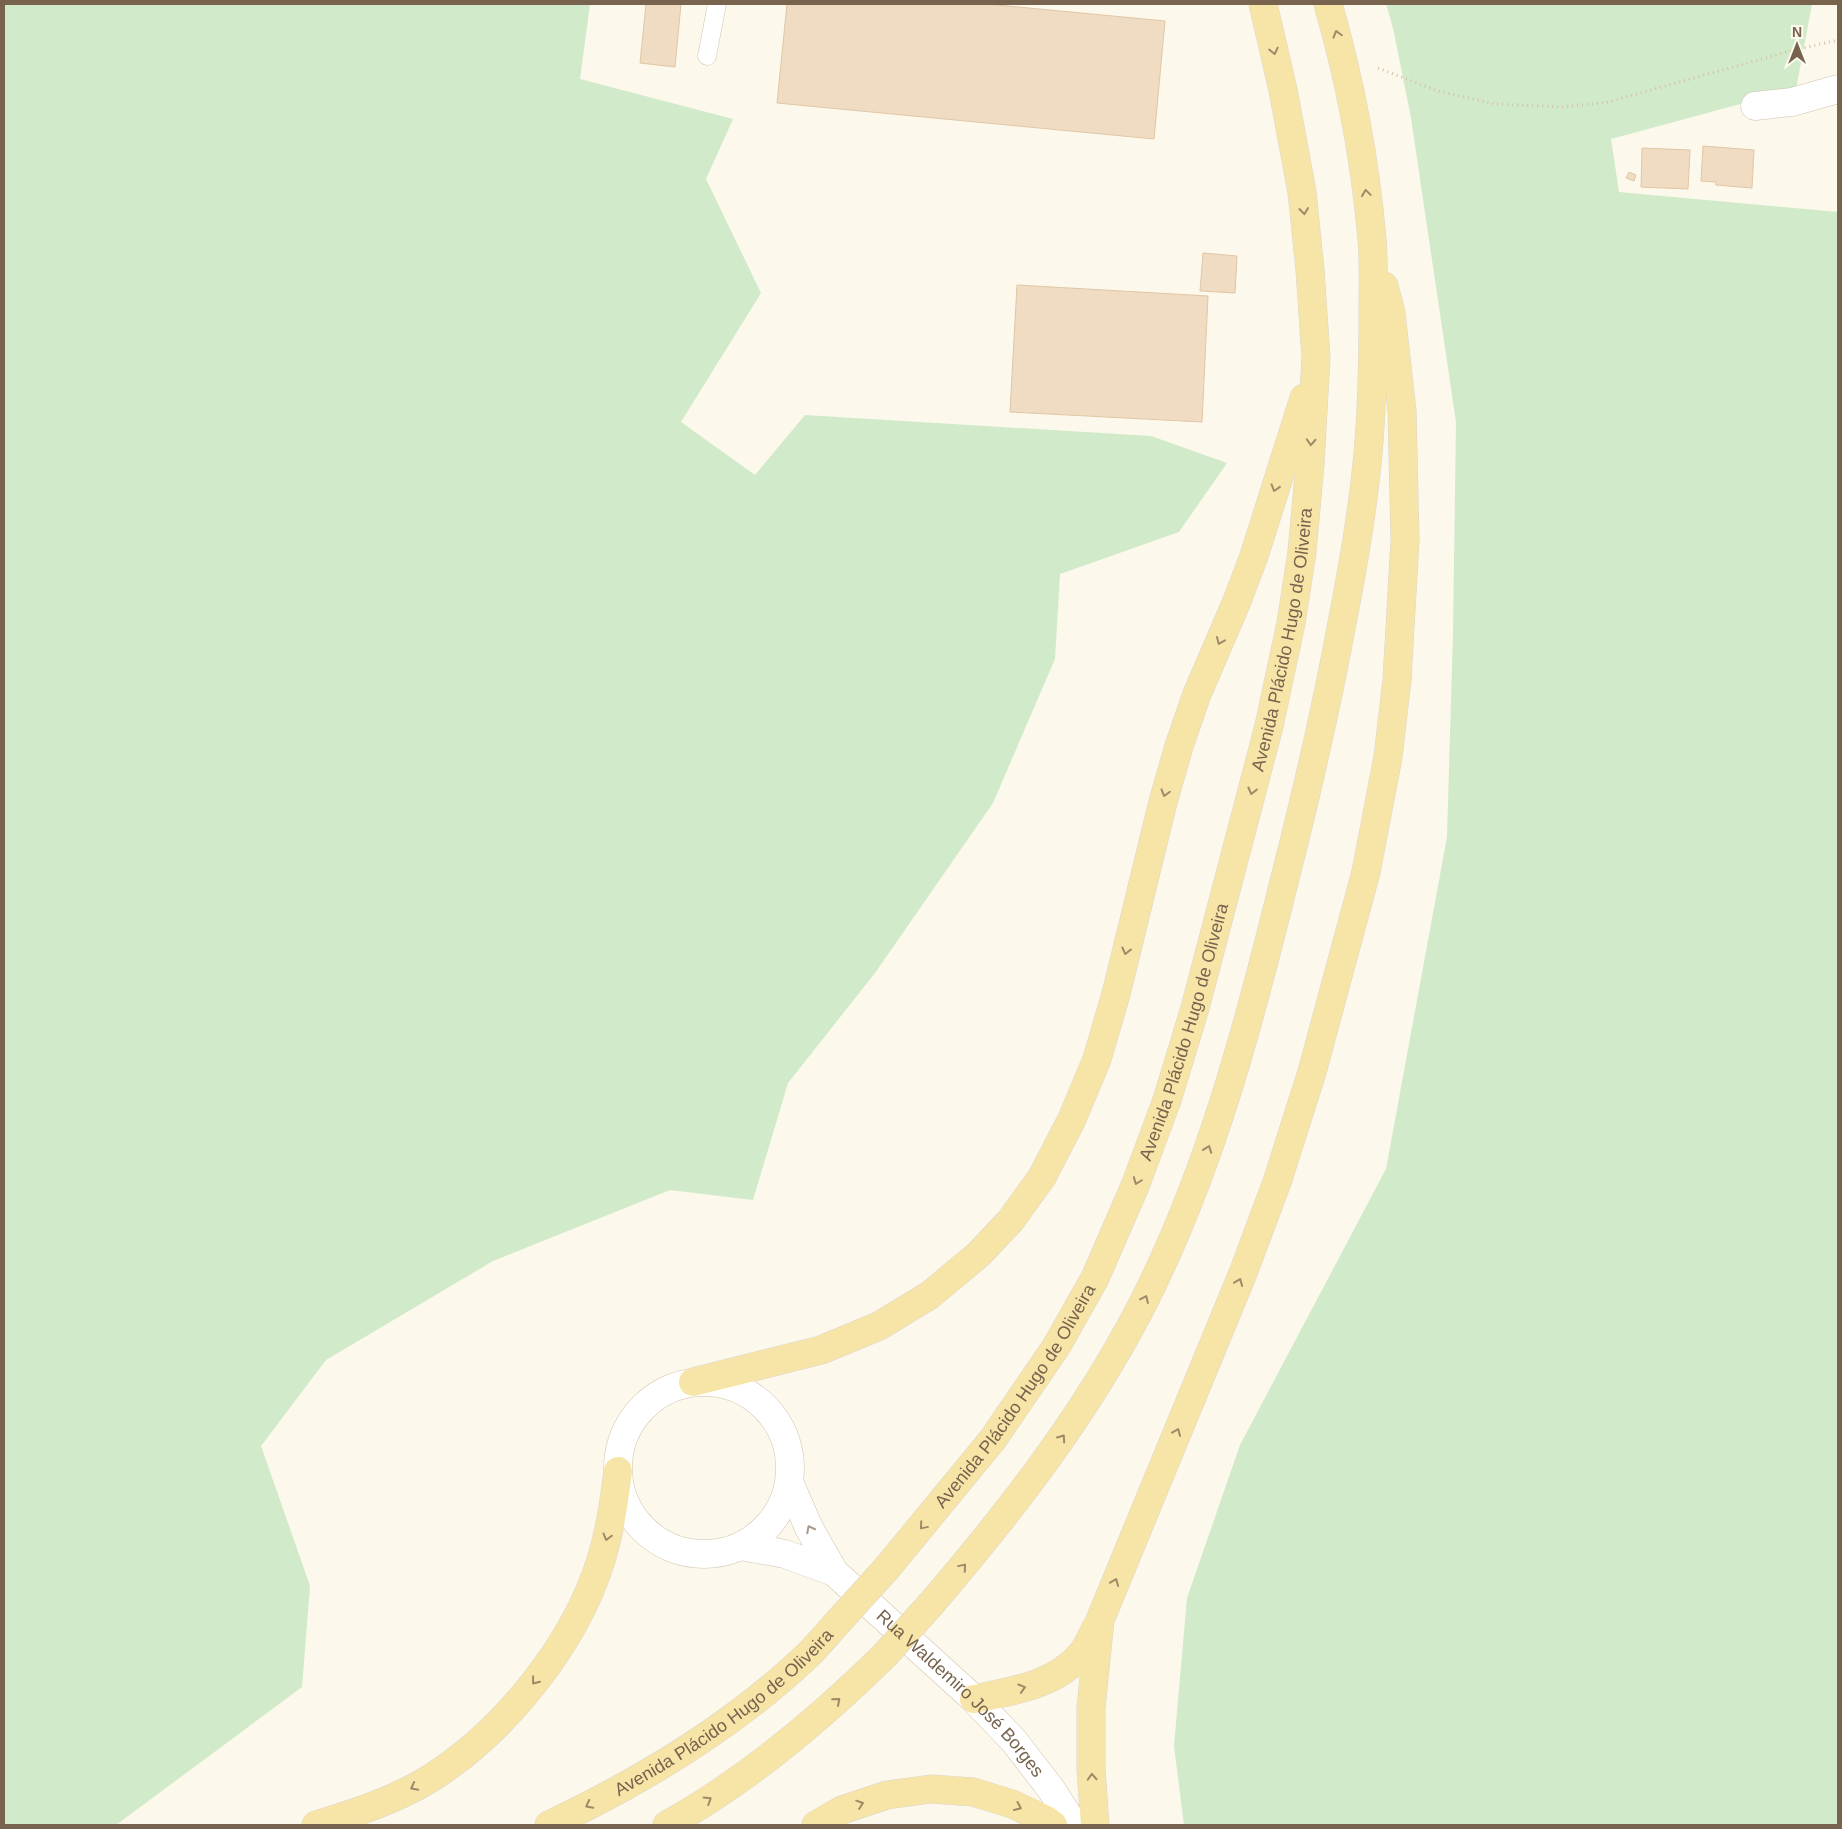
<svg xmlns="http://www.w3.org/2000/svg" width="1842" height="1829" viewBox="0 0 1842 1829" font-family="Helvetica,sans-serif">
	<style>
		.green { fill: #d1eac9 }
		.building { fill: #f0dcc3; stroke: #e2c6a4 }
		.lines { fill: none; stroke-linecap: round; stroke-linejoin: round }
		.lane-casing { stroke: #cec2b0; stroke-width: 19 }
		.street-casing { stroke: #cec2b0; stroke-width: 29 }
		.secondary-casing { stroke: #d1c3ae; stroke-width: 29 }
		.primary-casing { stroke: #dcd6d1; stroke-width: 29 }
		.path { stroke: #d6c0a6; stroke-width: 3; stroke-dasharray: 1 4; stroke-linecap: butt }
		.lane { stroke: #fff; stroke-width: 18 }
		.street { stroke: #fff; stroke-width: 28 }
		.secondary { stroke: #fff; stroke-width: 28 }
		.primary { stroke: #f7e5a7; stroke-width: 28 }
		.primary-bridge-casing { stroke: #dcd6d1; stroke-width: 29; stroke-linecap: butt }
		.primary-bridge { stroke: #f7e5a7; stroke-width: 28 }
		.oneway { stroke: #9d8a69 }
		.oneway2 { stroke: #a79a8c }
		.labels { text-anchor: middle; stroke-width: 4; stroke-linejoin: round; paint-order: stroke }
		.street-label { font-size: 18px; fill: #77634e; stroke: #fefbf1 }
	</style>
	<rect width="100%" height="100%" fill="#fcf8eb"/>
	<g class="green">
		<path d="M4,4H590L580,79L733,119L706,179L761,293L681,422L755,475L805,415L1151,436L1227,463L1179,532L1060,574L1055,659L993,803L875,973L788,1083L753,1200L670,1190L493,1261L326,1360L261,1446L310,1586L302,1687L116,1825H4Z"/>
		<path d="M1386,4H1812L1796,89L1611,139L1619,192L1838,212V1825H1184L1174,1746L1187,1598L1240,1445L1386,1169L1447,837L1453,633L1456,422L1411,118L1393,28Z"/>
	</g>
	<g class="building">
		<path d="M646,4H681L675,67L640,63Z"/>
		<path d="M787,4H987L1165,21L1154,139L777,103Z"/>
		<path d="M1703,146L1754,150L1752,188L1716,185V182L1701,181Z"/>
		<path d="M1642,148L1690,150L1688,189L1641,187Z"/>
		<path d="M1629,172L1636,175L1634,181L1626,178Z"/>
		<path d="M1203,253L1237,256L1235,293L1200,291Z"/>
		<path d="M1017,285L1208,296L1202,422L1010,412Z"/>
	</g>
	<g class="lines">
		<defs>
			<path id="lane" d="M707,56L717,4"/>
			<path id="street" d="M1755,106L1792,102L1838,89"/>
			<g id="secondary">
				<circle cx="704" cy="1468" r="86"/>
				<path id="s1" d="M790,1484L809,1528L834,1572L974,1699L1014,1741L1051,1789L1074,1825"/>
				<path d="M741,1546L785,1554L834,1572"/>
			</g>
			<g id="primary">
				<path d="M693,1382L821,1350L879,1326L930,1295L979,1254L1011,1220L1042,1177L1072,1119L1097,1059L1116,994L1163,802L1179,746L1197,694L1237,601L1254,556L1304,398"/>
				<path id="s2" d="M887,1568L993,1439L1056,1347L1095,1278L1135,1186L1167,1100L1195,1008L1269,726L1291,623L1302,552L1310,464L1316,358L1310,270L1302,192L1283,90L1263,4"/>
				<path d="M931,1604C1009,1513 1083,1418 1139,1311C1209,1176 1248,1028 1284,882C1306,796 1326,710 1342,623C1353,567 1363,510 1368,453C1372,408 1373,362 1373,316C1373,291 1374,265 1372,239C1365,160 1350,80 1328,4"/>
				<path d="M974,1699C1013,1691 1057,1685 1083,1652C1088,1645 1092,1635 1096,1628"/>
				<path d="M316,1825C355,1813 396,1800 431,1778C505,1731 575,1644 601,1560C610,1531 614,1502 618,1471"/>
				<path id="s3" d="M549,1825C642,1781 732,1727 807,1656C818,1645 828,1633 838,1622"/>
				<path d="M667,1825C748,1780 819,1720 885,1655"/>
				<path d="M816,1825L842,1810L887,1795L931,1789L973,1792L1012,1804L1046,1820L1053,1825"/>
				<path d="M1095,1825L1091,1769V1708L1100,1620L1243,1273L1277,1182L1312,1072L1366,872L1388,757L1397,680L1405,540L1402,411L1391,313L1384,286"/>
			</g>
		</defs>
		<use href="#lane" class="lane-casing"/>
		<use href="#street" class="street-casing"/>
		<use href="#secondary" class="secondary-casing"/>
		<use href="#primary" class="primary-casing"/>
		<path class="path" d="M1378,68L1438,91L1495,104L1562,107L1608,102L1794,50L1838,40"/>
		<use href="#lane" class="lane"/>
		<use href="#street" class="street"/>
		<use href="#secondary" class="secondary"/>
		<use href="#primary" class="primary"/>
		<defs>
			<g id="primary-bridge">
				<path d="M838,1622L887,1568"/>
				<path d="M885,1655L931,1604"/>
			</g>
		</defs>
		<use href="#primary-bridge" class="primary-bridge-casing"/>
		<use href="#primary-bridge" class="primary-bridge"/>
	</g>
	<defs><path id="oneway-chevron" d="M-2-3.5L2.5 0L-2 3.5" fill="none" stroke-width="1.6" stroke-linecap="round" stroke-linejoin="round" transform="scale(1.25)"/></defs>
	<g class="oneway">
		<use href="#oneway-chevron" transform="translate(1337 34) rotate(-106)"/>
		<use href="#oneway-chevron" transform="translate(1274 51) rotate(77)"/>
		<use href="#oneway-chevron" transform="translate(1366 193) rotate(-98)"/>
		<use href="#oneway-chevron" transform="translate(1304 211) rotate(84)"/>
		<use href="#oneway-chevron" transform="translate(1311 442) rotate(93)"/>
		<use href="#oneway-chevron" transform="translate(1275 488) rotate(107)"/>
		<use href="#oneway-chevron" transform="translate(1220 641) rotate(113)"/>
		<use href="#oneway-chevron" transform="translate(1252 791) rotate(104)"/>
		<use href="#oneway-chevron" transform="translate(1165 793) rotate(106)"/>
		<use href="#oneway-chevron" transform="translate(1126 951) rotate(104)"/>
		<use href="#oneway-chevron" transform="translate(1208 1149) rotate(-70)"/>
		<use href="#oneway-chevron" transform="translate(1137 1181) rotate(111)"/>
		<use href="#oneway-chevron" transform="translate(1239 1282) rotate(-68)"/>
		<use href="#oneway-chevron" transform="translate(1145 1299) rotate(-65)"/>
		<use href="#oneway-chevron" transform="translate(1177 1432) rotate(-67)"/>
		<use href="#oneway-chevron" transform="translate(1062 1438) rotate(-55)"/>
		<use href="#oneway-chevron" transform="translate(923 1526) rotate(130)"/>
		<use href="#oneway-chevron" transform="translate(607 1537) rotate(105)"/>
		<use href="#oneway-chevron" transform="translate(963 1567) rotate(-50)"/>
		<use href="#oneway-chevron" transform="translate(1115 1582) rotate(-68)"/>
		<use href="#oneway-chevron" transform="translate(535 1681) rotate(128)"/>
		<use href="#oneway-chevron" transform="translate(1022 1688) rotate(-17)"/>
		<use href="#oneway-chevron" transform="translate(837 1701) rotate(-41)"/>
		<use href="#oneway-chevron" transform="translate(1092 1777) rotate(-93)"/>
		<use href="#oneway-chevron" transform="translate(414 1787) rotate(152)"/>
		<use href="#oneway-chevron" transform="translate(708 1800) rotate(-32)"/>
		<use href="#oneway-chevron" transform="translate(860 1804) rotate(-19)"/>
		<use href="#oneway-chevron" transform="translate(589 1805) rotate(153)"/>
		<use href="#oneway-chevron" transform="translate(1018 1807) rotate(24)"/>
	</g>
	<use class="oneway2" href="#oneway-chevron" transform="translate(810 1529) rotate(-117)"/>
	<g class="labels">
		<g class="street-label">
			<text dy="6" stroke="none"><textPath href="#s2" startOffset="1025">Avenida Plácido Hugo de Oliveira</textPath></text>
			<text dy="6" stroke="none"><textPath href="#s2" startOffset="620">Avenida Plácido Hugo de Oliveira</textPath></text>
			<text dy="6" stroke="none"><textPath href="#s2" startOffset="215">Avenida Plácido Hugo de Oliveira</textPath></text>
			<text dy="6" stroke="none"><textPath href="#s1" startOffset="274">Rua Waldemiro José Borges</textPath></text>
			<text dy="6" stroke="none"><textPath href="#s3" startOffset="209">Avenida Plácido Hugo de Oliveira</textPath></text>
		</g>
	</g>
	<rect width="1842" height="1829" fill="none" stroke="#77634e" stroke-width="10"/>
	<g transform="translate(1797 45)" stroke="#fefbf1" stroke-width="4" paint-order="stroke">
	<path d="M0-4L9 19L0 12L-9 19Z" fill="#77634e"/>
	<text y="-8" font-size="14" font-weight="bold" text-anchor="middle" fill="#77634e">N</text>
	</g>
</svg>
